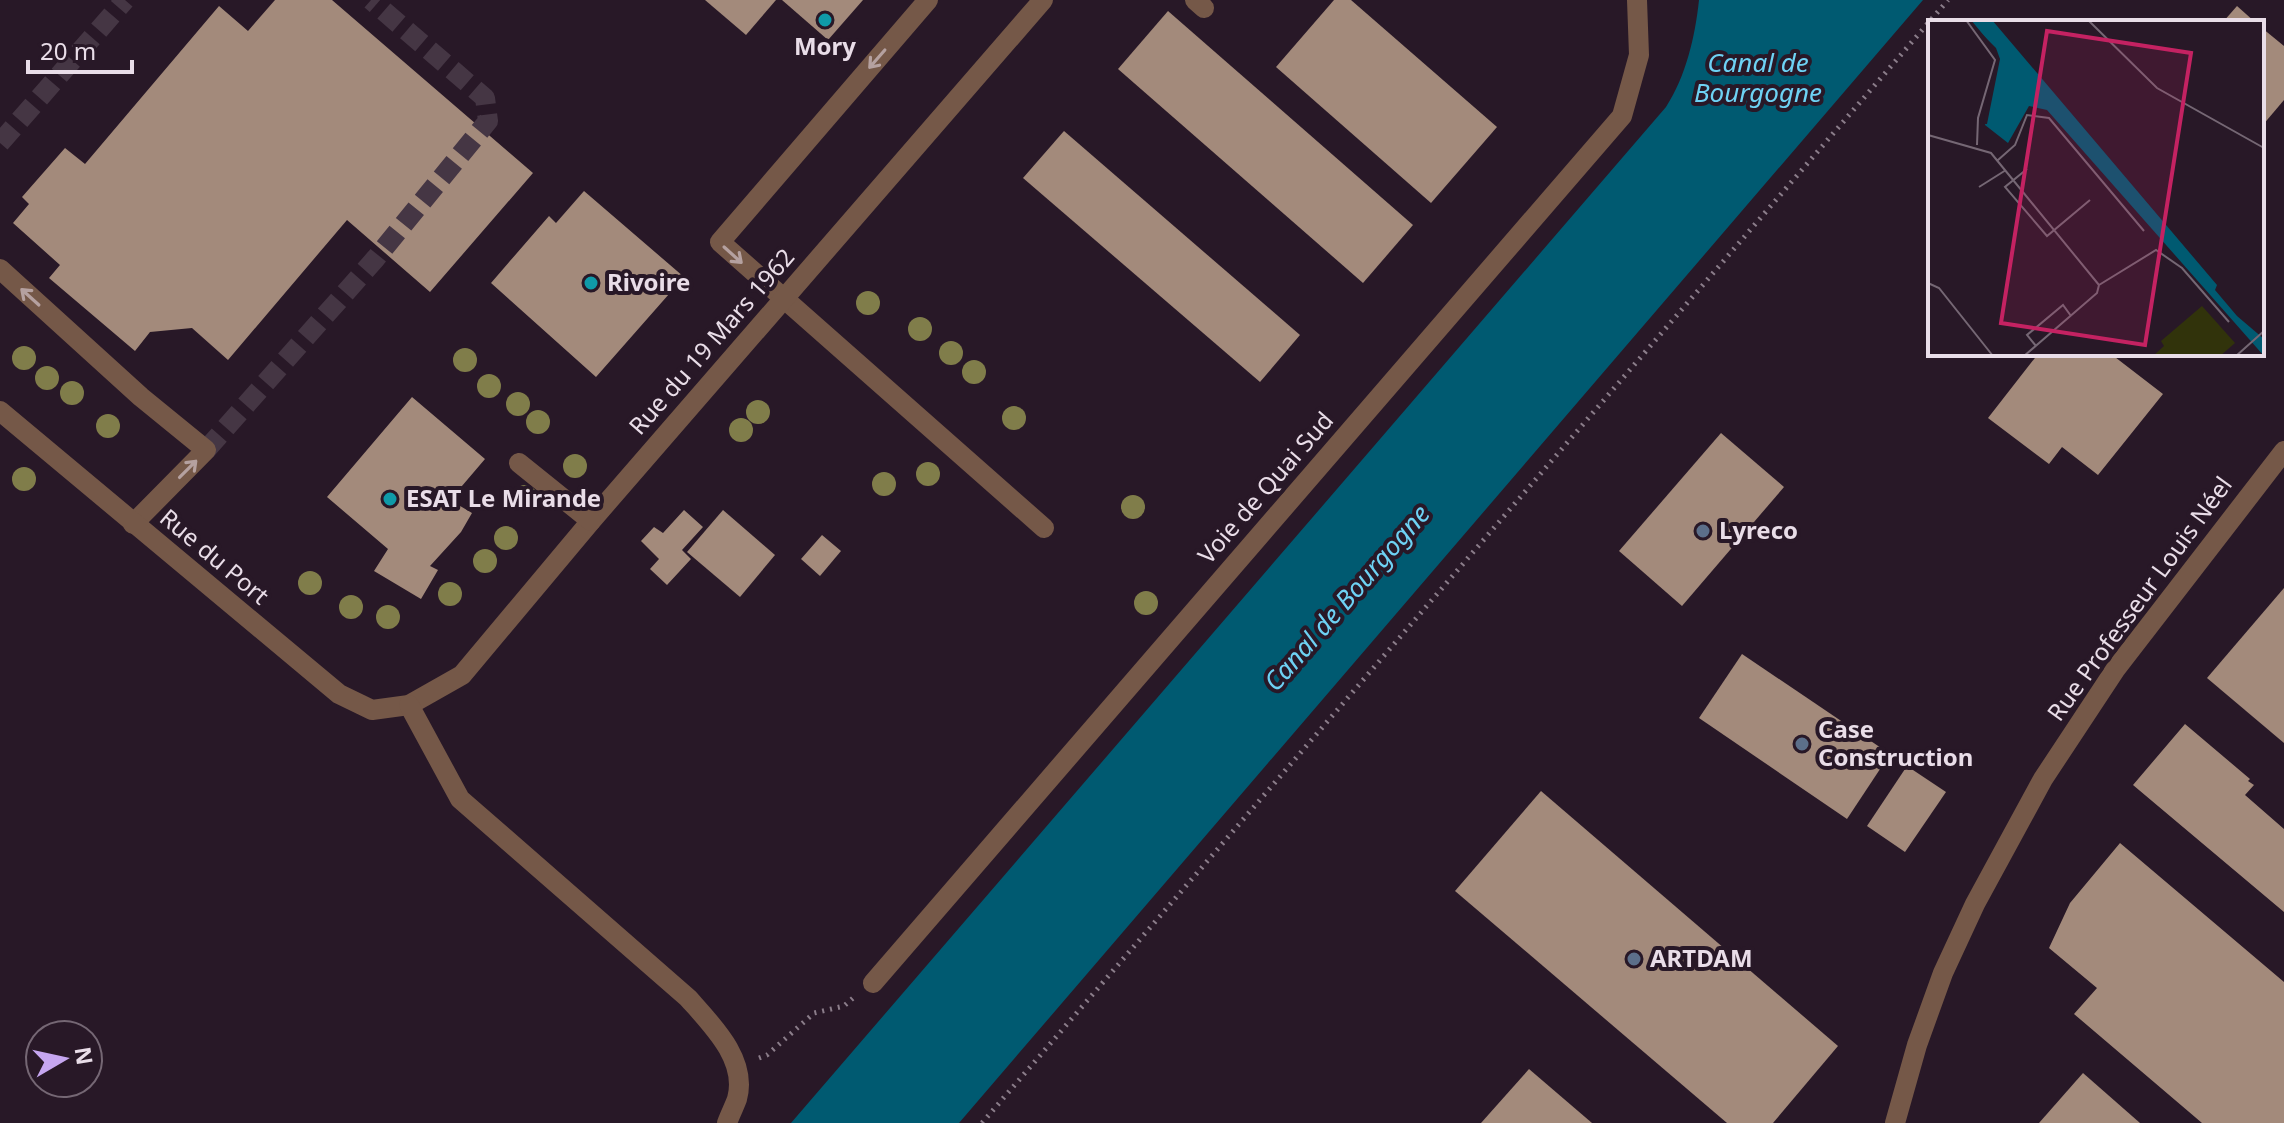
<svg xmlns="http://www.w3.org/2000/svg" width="2284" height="1123" viewBox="0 0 2284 1123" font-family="'Noto Sans',sans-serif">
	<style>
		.water { fill: #005a71 }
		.building { fill: #a38a7b }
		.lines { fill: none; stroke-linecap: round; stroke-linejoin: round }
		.minor-tunnel { stroke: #453644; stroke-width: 20; stroke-dasharray: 20 10; stroke-linecap: butt }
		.path { stroke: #8b7d8a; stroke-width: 5; stroke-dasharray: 2 6; stroke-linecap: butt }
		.minor { stroke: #755848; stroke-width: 20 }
		.tree { fill: #807d4a }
		.oneway { stroke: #b5a1a0 }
		.culture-dot { fill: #0f9aa8; stroke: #281827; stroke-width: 3 }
		.service-dot { fill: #5c6f8a; stroke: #281827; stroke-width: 3 }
		.labels { text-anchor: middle; stroke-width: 8; stroke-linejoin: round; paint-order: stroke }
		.poi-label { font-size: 24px; font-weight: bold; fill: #e9dde8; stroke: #281827; text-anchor: start }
		.street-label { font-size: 24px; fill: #e9dde8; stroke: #281827 }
		.water-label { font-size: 26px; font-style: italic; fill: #6ed2f4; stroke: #281827 }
		.inset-road { fill: none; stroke: #756774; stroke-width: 2 }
		.view { fill: #c42262; fill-opacity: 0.15; stroke: #c42262; stroke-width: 4 }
		.inset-edge { fill: none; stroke: #e9dde8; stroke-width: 4 }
	</style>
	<rect width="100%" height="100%" fill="#281827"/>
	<path class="water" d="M1699,0H1923L959,1123H791L1666,107C1686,76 1695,37 1699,0Z"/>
	<g class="building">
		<path d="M275,0H332L533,173L430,292L347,220L228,360L192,328L150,332L135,351L49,278L60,265L13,223L29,204L22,197L65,148L85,164L219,6L248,31Z"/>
		<path d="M705,0H776L746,35Z"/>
		<path d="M782,0H863L828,40Z"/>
		<path d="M1334,0H1351L1497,127L1431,203L1276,67Z"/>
		<path d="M2237,6L2255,22H2223Z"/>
		<path d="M1168,11L1413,225L1363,283L1118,69Z"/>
		<path d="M2262,28L2284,46V100L2262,126Z"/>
		<path d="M1064,131L1300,335L1260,382L1023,178Z"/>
		<path d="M584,191L684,277L596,377L491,283L549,216L556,223Z"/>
		<path d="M2038,354H2111L2163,394L2098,475L2062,447L2049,464L1988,418Z"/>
		<path d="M412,397L485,459L450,500L472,513L461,532L430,566L438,570L421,599L374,571L388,549L327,497Z"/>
		<path d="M1721,433L1784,487L1682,606L1619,551Z"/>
		<path d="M684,510L703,527L682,550L691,559L667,585L650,569L659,559L641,541L654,527L663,533Z"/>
		<path d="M723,510L775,555L740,597L687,552Z"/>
		<path d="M822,535L841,551L820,576L801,559Z"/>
		<path d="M2284,588V743L2207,678Z"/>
		<path d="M1742,654L1890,754L1847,819L1699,718Z"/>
		<path d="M2185,724L2250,779L2248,781L2254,785L2245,795L2284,829V912L2133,785Z"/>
		<path d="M1907,766L1946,792L1905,852L1867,826Z"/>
		<path d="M1541,791L1838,1046L1773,1123H1727L1455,891Z"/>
		<path d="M2120,843L2284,982V1123H2202L2074,1014L2097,988L2049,948L2070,903Z"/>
		<path d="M1529,1069L1592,1123H1481Z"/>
		<path d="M2083,1073L2140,1123H2039Z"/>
	</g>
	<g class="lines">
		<g class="minor-tunnel">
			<path d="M0,143L125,0"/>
			<path d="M206,450L376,258L488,121L485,98L371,0"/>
		</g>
		<g class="path">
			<path d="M759,1058L767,1055L814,1013L844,1006L853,998"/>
			<path d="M982,1123L1948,0"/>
		</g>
		<g class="minor">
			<path d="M928,0L720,242L1044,528"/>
			<path d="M1195,0L1204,8"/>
			<path d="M0,269L141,397L206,450L133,524"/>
			<path d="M0,411L339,694L372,710L409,705L462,675L591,521L1043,0"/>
			<path d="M519,463L591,521"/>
			<path d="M409,705L460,799L688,998C712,1025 748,1060 737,1099C734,1107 730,1115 727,1123"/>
			<path d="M873,983L1622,116L1639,55L1637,0"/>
			<path d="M1895,1123L1917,1045L1943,973L1975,904L2043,779L2115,670L2284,451"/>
		</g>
	</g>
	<g class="tree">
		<circle cx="868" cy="303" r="12"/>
		<circle cx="920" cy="329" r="12"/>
		<circle cx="951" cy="353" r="12"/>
		<circle cx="24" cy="358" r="12"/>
		<circle cx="465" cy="360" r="12"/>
		<circle cx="974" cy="372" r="12"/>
		<circle cx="47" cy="378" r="12"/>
		<circle cx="489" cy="386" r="12"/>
		<circle cx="72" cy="393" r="12"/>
		<circle cx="518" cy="404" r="12"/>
		<circle cx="758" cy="412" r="12"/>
		<circle cx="1014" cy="418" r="12"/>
		<circle cx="538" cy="422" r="12"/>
		<circle cx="108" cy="426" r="12"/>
		<circle cx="741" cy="430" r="12"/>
		<circle cx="575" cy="466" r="12"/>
		<circle cx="928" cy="474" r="12"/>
		<circle cx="24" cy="479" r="12"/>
		<circle cx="884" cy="484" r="12"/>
		<circle cx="525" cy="497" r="12"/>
		<circle cx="1133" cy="507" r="12"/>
		<circle cx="506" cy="538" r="12"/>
		<circle cx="485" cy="561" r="12"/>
		<circle cx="310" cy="583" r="12"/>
		<circle cx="450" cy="594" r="12"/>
		<circle cx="1146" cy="603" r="12"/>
		<circle cx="351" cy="607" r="12"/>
		<circle cx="388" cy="617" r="12"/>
	</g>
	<defs><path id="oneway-shaft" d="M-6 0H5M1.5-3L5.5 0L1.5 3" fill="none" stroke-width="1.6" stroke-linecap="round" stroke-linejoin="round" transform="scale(2)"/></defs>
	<g class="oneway">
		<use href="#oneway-shaft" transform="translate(877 59) rotate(131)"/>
		<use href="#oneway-shaft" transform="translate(733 255) rotate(42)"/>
		<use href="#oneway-shaft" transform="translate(30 297) rotate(-138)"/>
		<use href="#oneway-shaft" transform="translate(188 469) rotate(-45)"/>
	</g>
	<g class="culture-dot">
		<circle cx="825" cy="20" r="8"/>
		<circle cx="591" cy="283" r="8"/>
		<circle cx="390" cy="499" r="8"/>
	</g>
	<g class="service-dot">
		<circle cx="1703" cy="531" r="8"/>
		<circle cx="1802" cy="744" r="8"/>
		<circle cx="1634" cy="959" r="8"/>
	</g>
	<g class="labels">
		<g class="poi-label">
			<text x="825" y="55" text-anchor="middle">Mory</text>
			<text x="607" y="291">Rivoire</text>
			<text x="406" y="507">ESAT Le Mirande</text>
			<text x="1719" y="539">Lyreco</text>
			<text x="1818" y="738">Case<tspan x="1818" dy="28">Construction</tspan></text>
			<text x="1650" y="967">ARTDAM</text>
		</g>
		<g class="street-label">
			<text transform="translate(712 342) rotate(-49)" y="8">Rue du 19 Mars 1962</text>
			<text transform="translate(1266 488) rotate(-49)" y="8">Voie de Quai Sud</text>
			<text transform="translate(214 557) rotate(40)" y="8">Rue du Port</text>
			<text transform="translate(2140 599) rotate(-54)" y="8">Rue Professeur Louis Néel</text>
		</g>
		<g class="water-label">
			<text x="1758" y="72">Canal de<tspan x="1758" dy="30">Bourgogne</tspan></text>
			<text transform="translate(1347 598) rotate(-49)" y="9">Canal de Bourgogne</text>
		</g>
	</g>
	<g transform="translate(1928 20)">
		<rect width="336" height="336" fill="#281827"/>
		<path d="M274,286L307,323L292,336H225L236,326L233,321Z" fill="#31330b"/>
		<path d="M43,0H64L289,265L287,270L309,296L336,319V336L119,90L101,86L80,123L57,105L70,45L67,29Z" fill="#005a71"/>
		<path d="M40,0L68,28L72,39L59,104H55L68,35Z" fill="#281827"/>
		<path class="inset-road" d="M38,0L67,40L50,98L49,125M160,0L229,68L336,128M0,115L63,133L171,265M70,140L87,125L99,95L121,98L216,211M99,149L77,167L119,216L162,180M51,167L78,150M0,263L11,268L65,336M171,265L228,230L254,248L301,302M108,326L99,315L135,285L143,296M96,336L169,273L171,265M308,336L336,311"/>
		<path class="view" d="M119,11L263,33L217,325L73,303Z"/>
		<rect width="336" height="336" class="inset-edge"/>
	</g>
	<g transform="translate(64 1059) rotate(81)"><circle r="38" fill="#281827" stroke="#756774" stroke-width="2"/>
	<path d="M0-6L14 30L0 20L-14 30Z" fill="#c6a6f0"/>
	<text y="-12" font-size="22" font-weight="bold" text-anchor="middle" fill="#e9dde8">N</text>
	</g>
	<path d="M28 60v12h104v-12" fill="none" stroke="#e9dde8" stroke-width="4"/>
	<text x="40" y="60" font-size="24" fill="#e9dde8" stroke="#281827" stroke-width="6" paint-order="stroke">20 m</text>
</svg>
